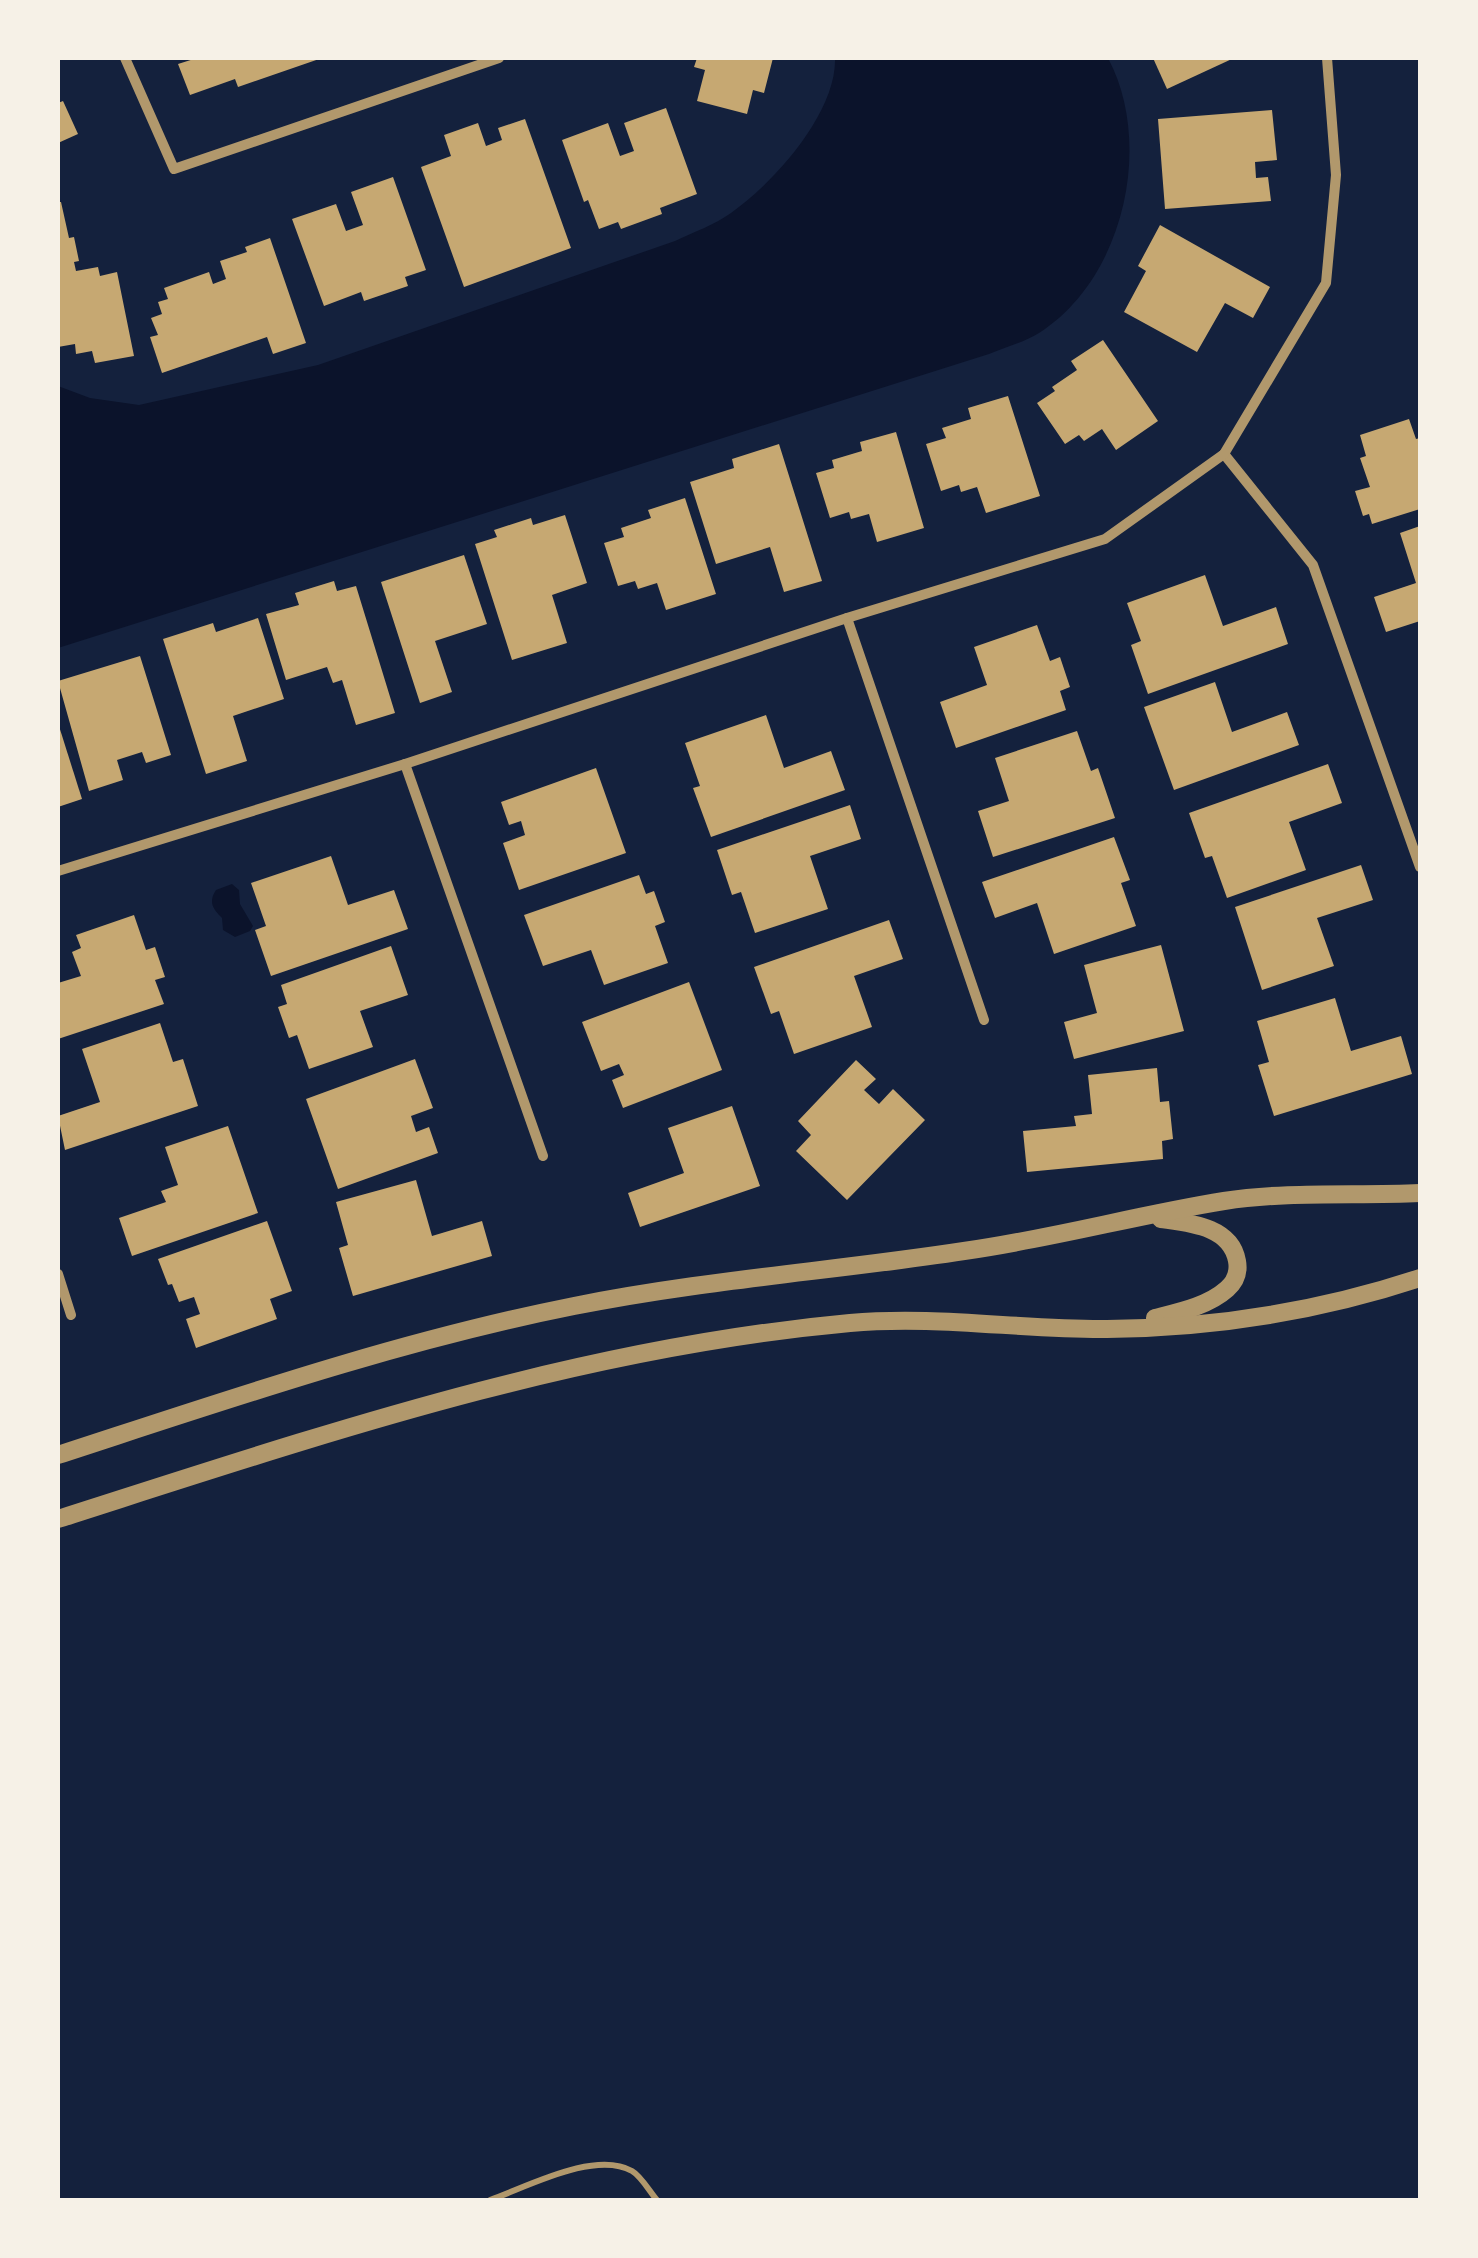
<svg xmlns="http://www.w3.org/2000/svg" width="1478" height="2258" viewBox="0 0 1478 2258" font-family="Commissioner,sans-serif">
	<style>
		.water { fill: #0b132b }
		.building { fill: #c6a872 }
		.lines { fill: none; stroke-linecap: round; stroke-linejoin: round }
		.service { stroke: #b1986c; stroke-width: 6 }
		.minor { stroke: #b1986c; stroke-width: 10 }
		.tertiary { stroke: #b1986c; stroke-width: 18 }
	</style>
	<rect width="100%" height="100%" fill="#14213d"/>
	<g class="water">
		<path d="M835,58H1108C1154,144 1124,279 1039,333C1025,342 1005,347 989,354L58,648V386L90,398L139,405L318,365L675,241C694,232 714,225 731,213C774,183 837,112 835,58Z"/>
		<path d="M232,884L239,890L240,904L253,926L250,931L235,937L223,930L222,918C213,909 208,902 216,890Z"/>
	</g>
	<g class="building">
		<path d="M197,58H322L238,87L235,79L190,95L178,64Z"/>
		<path d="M697,58H773L764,93L753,90L747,114L697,101L705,70L694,67Z"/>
		<path d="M1153,58H1234L1167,89Z"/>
		<path d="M63,101L78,134L58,143V103Z"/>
		<path d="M666,108L697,194L660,208L662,214L621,229L618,222L599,229L588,200L584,202L562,140L608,123L620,156L634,151L624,123Z"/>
		<path d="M1272,110L1277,160L1255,162L1256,178L1268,177L1271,201L1165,209L1158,119Z"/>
		<path d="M525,119L571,248L464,287L421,167L451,156L444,135L478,123L486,146L502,140L498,128Z"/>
		<path d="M393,177L426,270L405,277L408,286L364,301L361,292L324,306L292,219L336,204L346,231L363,225L351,192Z"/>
		<path d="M58,202H61L69,238L74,237L79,261L74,262L76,271L98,267L100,276L117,272L134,356L95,363L92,351L76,354L75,344L58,347Z"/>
		<path d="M1160,225L1270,287L1253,318L1225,303L1197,352L1124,312L1146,271L1138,266Z"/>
		<path d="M270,238L306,343L273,354L267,337L162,373L150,337L158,335L151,318L162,314L158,302L168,299L164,288L209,272L213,284L226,279L220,261L247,252L245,247Z"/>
		<path d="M1103,340L1158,421L1116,450L1102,429L1084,441L1079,435L1065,444L1037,403L1055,391L1052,387L1077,370L1071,361Z"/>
		<path d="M1008,396L1040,496L986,513L977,487L961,492L959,485L941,491L926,444L946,438L942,428L971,419L968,408Z"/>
		<path d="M1409,419L1416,439L1420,438V509L1372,524L1369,514L1363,516L1355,491L1370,487L1360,458L1366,456L1360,435Z"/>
		<path d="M896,432L924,528L877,542L869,514L851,519L849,512L830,518L816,473L834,468L832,460L862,451L860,442Z"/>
		<path d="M779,444L822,581L784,592L770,547L716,564L690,482L734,468L732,459Z"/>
		<path d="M685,498L716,594L666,610L657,583L638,589L635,581L618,586L604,543L624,537L621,528L651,518L648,510Z"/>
		<path d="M565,515L587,583L552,595L567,643L512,660L475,544L497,537L494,530L531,518L533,525Z"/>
		<path d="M1420,526V621L1386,632L1374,597L1416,583L1400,533Z"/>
		<path d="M464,555L487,624L435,641L452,692L420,703L381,582Z"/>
		<path d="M1205,575L1223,626L1276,607L1288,644L1148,694L1131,645L1141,641L1127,603Z"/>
		<path d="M334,581L337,591L356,586L395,713L356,725L342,680L333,683L327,667L286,680L266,614L299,605L295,593Z"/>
		<path d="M258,618L284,699L233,716L247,761L206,774L163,639L213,623L216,632Z"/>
		<path d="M1037,625L1050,661L1060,657L1070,687L1060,691L1066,710L956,748L940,702L987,685L974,647Z"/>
		<path d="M140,656L171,755L146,763L142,752L117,760L123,780L89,791L58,681Z"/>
		<path d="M1215,682L1232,732L1287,712L1299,745L1174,790L1144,707Z"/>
		<path d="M766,715L784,768L831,751L845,790L711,837L693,788L700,786L685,743Z"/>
		<path d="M58,723L82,799L58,807Z"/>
		<path d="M1077,731L1091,771L1098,768L1115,818L993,857L978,811L1009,801L995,758Z"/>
		<path d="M1328,764L1342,803L1289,822L1306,870L1227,898L1212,856L1205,858L1189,813Z"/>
		<path d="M596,768L626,853L519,890L503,843L525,835L521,821L509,825L501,802Z"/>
		<path d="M850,805L861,839L810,856L828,909L755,933L741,892L732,895L717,850Z"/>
		<path d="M1114,837L1130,880L1121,883L1136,926L1054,954L1037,903L995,918L982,882Z"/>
		<path d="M331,856L348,905L394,890L408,929L271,976L255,930L266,926L251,883Z"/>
		<path d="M1361,865L1373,900L1317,918L1334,966L1262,990L1235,907Z"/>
		<path d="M639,875L646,894L654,891L665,922L655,926L668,963L604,985L591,950L543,966L524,915Z"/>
		<path d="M134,915L146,950L155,947L165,977L155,980L164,1004L58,1039V983L81,976L72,952L81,948L76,935Z"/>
		<path d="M889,920L903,959L854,976L872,1027L794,1054L779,1011L771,1014L754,967Z"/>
		<path d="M1161,945L1184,1031L1074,1059L1064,1022L1097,1013L1084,965Z"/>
		<path d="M391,946L408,995L360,1011L373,1047L309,1069L297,1035L289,1038L278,1007L287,1004L281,985Z"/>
		<path d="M689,982L722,1070L623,1108L612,1080L624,1075L619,1064L601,1071L582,1022Z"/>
		<path d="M1335,998L1351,1051L1401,1036L1412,1074L1274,1116L1258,1065L1269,1062L1257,1021Z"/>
		<path d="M160,1023L173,1062L183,1059L198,1106L65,1150L58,1116L100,1102L82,1049Z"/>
		<path d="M415,1059L433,1108L411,1116L416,1132L429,1127L438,1153L338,1189L306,1099Z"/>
		<path d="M856,1060L876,1079L864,1090L879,1104L893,1089L925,1120L847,1200L796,1151L811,1135L798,1121Z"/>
		<path d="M1157,1068L1160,1102L1169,1101L1173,1139L1162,1141L1163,1159L1027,1172L1023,1131L1076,1126L1074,1116L1092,1114L1088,1075Z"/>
		<path d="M732,1106L760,1186L640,1227L628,1193L684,1173L668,1128Z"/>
		<path d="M228,1126L258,1213L132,1256L119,1218L166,1202L161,1191L178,1185L165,1147Z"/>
		<path d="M416,1180L432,1236L482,1221L492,1256L353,1296L339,1248L348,1245L336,1202Z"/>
		<path d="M267,1221L292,1291L270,1299L277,1319L196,1348L186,1319L200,1314L194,1297L179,1302L172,1284L168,1285L158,1259Z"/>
	</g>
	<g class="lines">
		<path class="service" d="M490,2200C527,2187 595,2150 632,2171C641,2176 650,2192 657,2200"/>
		<g class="minor">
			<path d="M125,58L174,169L499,58"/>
			<path d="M1224,454L1313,565L1420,867"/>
			<path d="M847,618L984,1020"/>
			<path d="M405,764L543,1156"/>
			<path d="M58,871L405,764L847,618L1105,539L1224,454L1326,283L1336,175L1327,58"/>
			<path d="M58,1274L71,1315"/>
		</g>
		<g class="tertiary">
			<path d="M1155,1318C1179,1312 1208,1306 1227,1289C1236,1281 1239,1272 1237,1261C1231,1226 1189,1223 1161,1219"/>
			<path d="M58,1455C227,1400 398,1341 574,1306C703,1280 834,1271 964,1251C1051,1239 1137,1215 1224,1201C1289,1191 1355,1196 1420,1193"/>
			<path d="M58,1519C318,1436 575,1348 850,1323C936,1315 1022,1330 1107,1329C1213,1328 1320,1311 1420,1278"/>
		</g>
	</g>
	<rect width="1478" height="2258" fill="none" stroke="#f6f1e7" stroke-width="120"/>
</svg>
